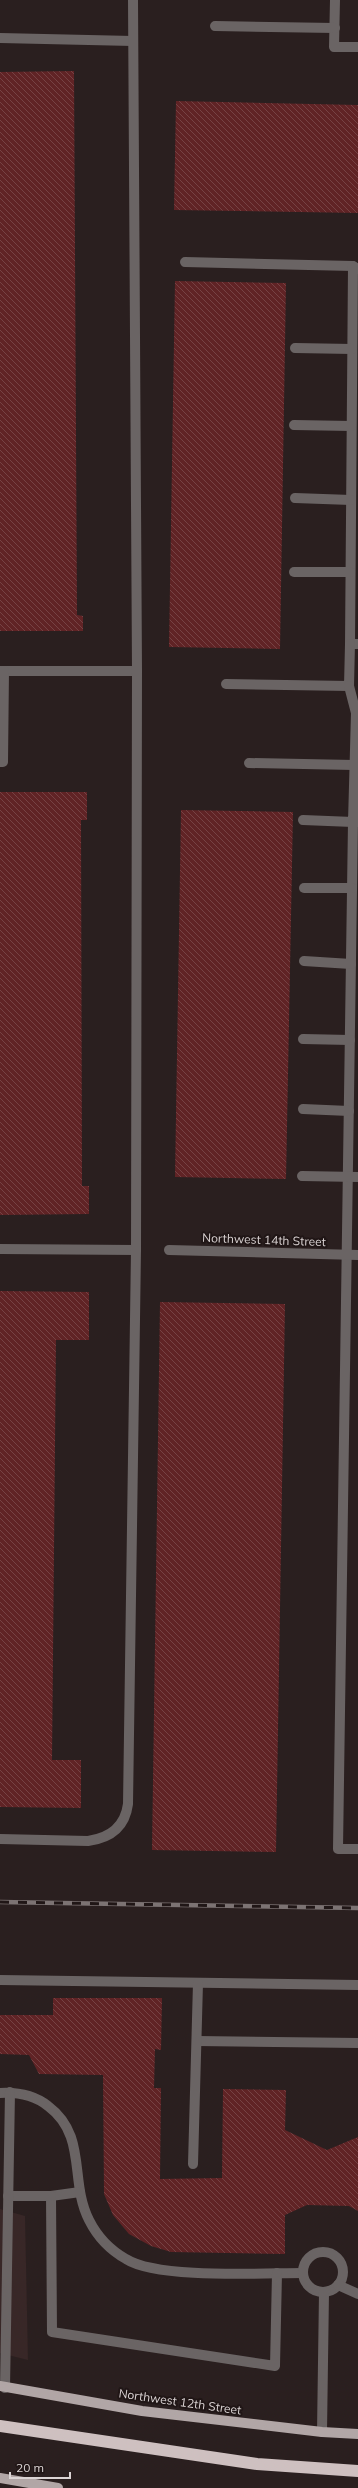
<svg xmlns="http://www.w3.org/2000/svg" width="358" height="2488" viewBox="0 0 358 2488" font-family="Mulish,sans-serif">
	<style>
		.built { fill: #382727 }
		.building { fill: url(#building-back-hatch) }
		.lines { fill: none; stroke-linecap: round; stroke-linejoin: round }
		.minor { stroke: #6a6464; stroke-width: 10 }
		.major { stroke: #b1a6a6; stroke-width: 10 }
		.highway { stroke: #cec0c0; stroke-width: 12 }
		.rail-casing { stroke: #7c7373; stroke-width: 4.5 }
		.rail { stroke: #201616; stroke-width: 3; stroke-dasharray: 9; stroke-linecap: butt }
		.labels { text-anchor: middle; stroke-width: 4; stroke-linejoin: round; paint-order: stroke }
		.street-label { font-size: 12px; fill: #dbd4d4; stroke: #201616 }
	</style>
	<defs>
		<pattern id="building-back-hatch" width="6" height="6" patternUnits="userSpaceOnUse"><rect width="6" height="6" fill="#602325"/><path d="M-1 5l2 2M0 0l6 6M5-1l2 2" fill="none" stroke="#764244"/></pattern>
	</defs>
	<rect width="100%" height="100%" fill="#2a1f1f"/>
	<path class="built" d="M0,2209L25,2216L28,2360L0,2353Z"/>
	<g class="building">
		<path d="M74,71L77,615L83,616V631H0V72Z"/>
		<path d="M176,101L358,105V213L174,210Z"/>
		<path d="M175,281L286,283L280,649L169,647Z"/>
		<path d="M0,792H87V820H81L82,1186H89V1214L0,1215Z"/>
		<path d="M181,810L293,812L286,1179L175,1177Z"/>
		<path d="M0,1291L89,1292V1340H56L52,1760H81V1808L0,1807Z"/>
		<path d="M160,1302L285,1304L276,1852L152,1850Z"/>
		<path d="M53,1998H162L161,2050L155,2049L154,2088H161L160,2179L222,2178L223,2089L286,2090L285,2130L327,2150L358,2137V2211L349,2206L307,2205L285,2215V2254L171,2252L151,2246L129,2234L113,2215L104,2194L103,2075L39,2074L29,2055L0,2054V2015H53Z"/>
	</g>
	<g class="lines">
		<g class="minor">
			<path d="M335,0L334,47H358"/>
			<path d="M215,26L335,28"/>
			<path d="M0,38L133,41"/>
			<path d="M185,262L353,266"/>
			<path d="M358,269L353,266L350,644H358"/>
			<path d="M295,348L352,349"/>
			<path d="M294,425L351,426"/>
			<path d="M295,498L351,500"/>
			<path d="M294,572H350"/>
			<path d="M0,671H137"/>
			<path d="M226,684L349,686L350,644"/>
			<path d="M0,762H3L4,671"/>
			<path d="M249,763L354,765"/>
			<path d="M303,820L353,822L356,713L349,686"/>
			<path d="M358,822H353L338,1849H358"/>
			<path d="M304,888H352"/>
			<path d="M304,961L351,964"/>
			<path d="M303,1039L350,1040"/>
			<path d="M303,1109L349,1111"/>
			<path d="M302,1176L358,1177"/>
			<path d="M0,1249L136,1250"/>
			<path d="M169,1250L358,1255"/>
			<path d="M0,1839L88,1841C110,1838 125,1827 128,1804L136,1250L137,671L133,0"/>
			<path d="M0,1980L358,1985"/>
			<path d="M197,2041L358,2043"/>
			<path d="M0,2093C18,2092 34,2095 48,2106C88,2136 69,2181 89,2220C97,2236 110,2250 126,2259C157,2279 262,2273 303,2273"/>
			<path d="M193,2164L198,1983"/>
			<path d="M80,2192L51,2196L52,2332L275,2366L277,2273"/>
			<path d="M8,2196H51"/>
			<circle cx="323" cy="2272" r="20"/>
			<path d="M338,2285L358,2294"/>
			<path d="M5,2388L10,2092"/>
			<path d="M322,2432L324,2292"/>
		</g>
		<g class="major">
			<path d="M0,2386L142,2411L322,2432L358,2434"/>
			<path d="M0,2478L58,2488"/>
		</g>
		<path class="highway" d="M0,2426L257,2464L358,2471"/>
		<defs>
			<path id="rail" d="M0,1902L358,1908"/>
		</defs>
		<use href="#rail" class="rail-casing"/>
		<use href="#rail" class="rail"/>
	</g>
	<g class="labels">
		<g class="street-label">
			<text transform="translate(264 1240) rotate(2)" y="4">Northwest 14th Street</text>
			<text transform="translate(180 2402) rotate(8)" y="4">Northwest 12th Street</text>
		</g>
	</g>
	<path d="M10 2472v6h60v-6" fill="none" stroke="#dbd4d4" stroke-width="2"/>
	<text x="16" y="2472" font-size="12" fill="#dbd4d4" stroke="#201616" stroke-width="3" paint-order="stroke">20 m</text>
</svg>
